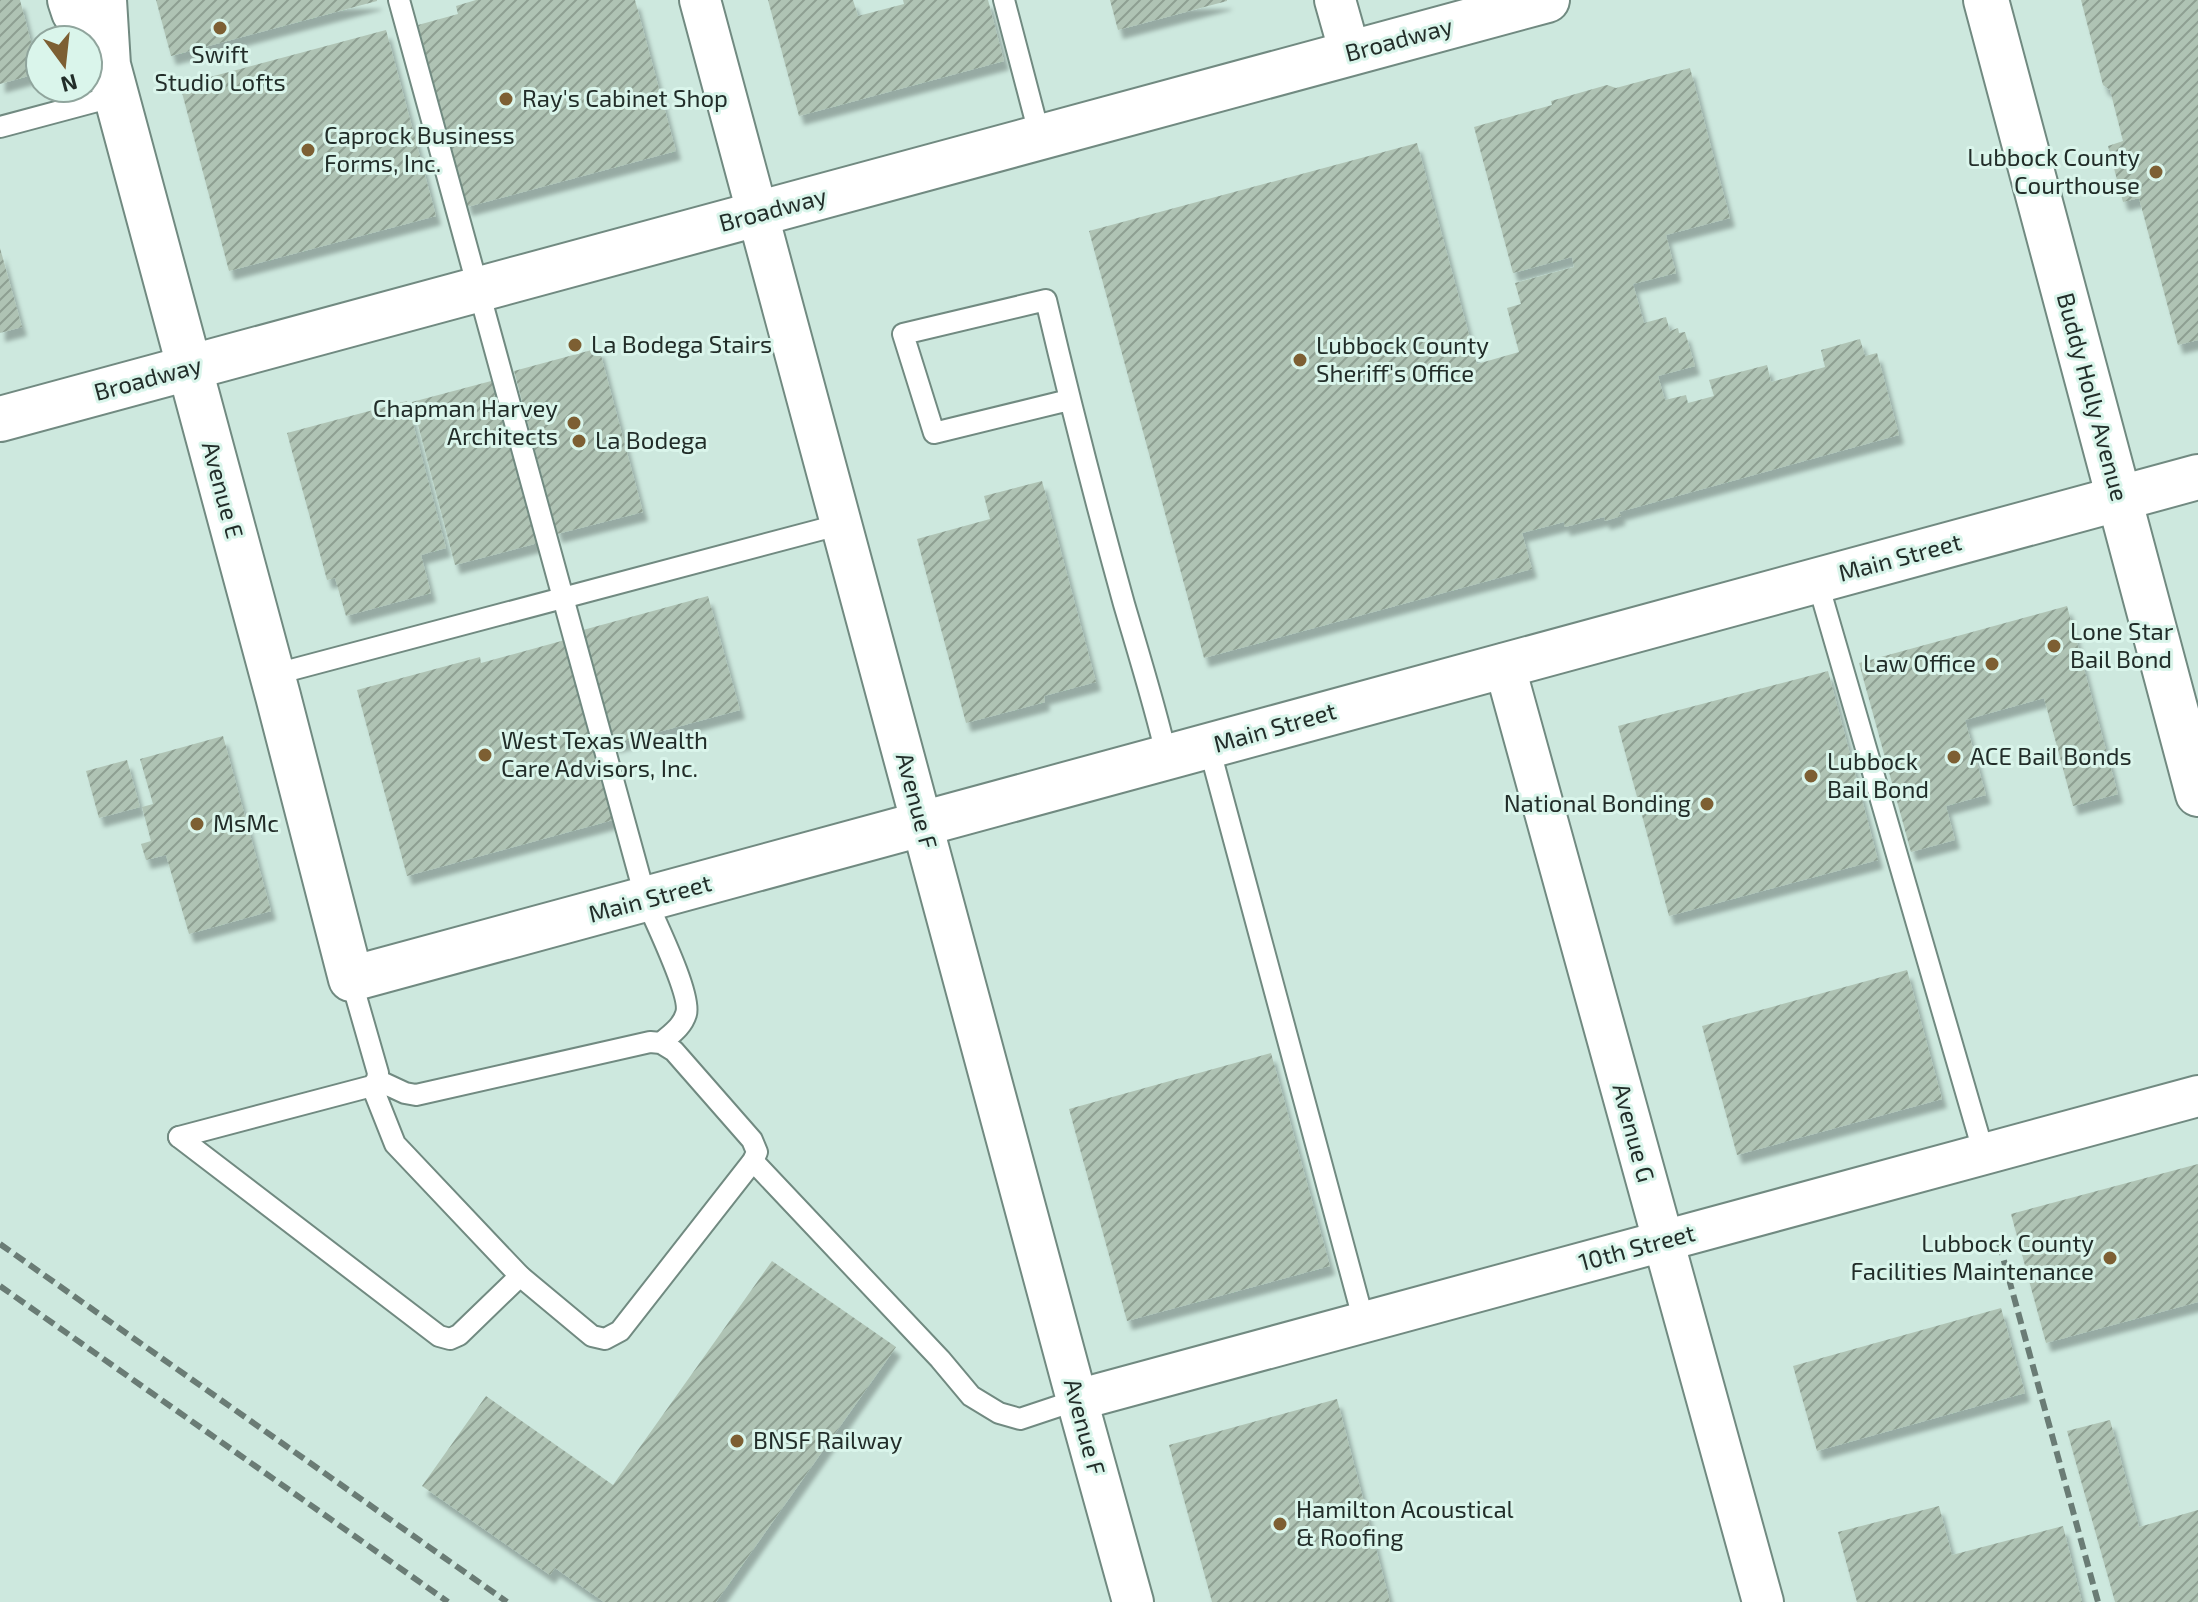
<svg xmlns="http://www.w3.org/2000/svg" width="2198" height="1602" viewBox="0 0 2198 1602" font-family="'Exo 2',sans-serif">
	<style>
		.building { fill: url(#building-hatch); filter: url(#shadow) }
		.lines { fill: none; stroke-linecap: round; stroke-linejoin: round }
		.lane-casing { stroke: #718a81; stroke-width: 24 }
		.street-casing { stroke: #718a81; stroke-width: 44 }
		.secondary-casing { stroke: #718a81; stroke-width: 48 }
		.lane { stroke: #fff; stroke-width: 20 }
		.street { stroke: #fff; stroke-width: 40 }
		.secondary { stroke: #fff; stroke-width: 44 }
		.rail { stroke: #6a7c75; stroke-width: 6; stroke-dasharray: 12 6; stroke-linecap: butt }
		.poi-dot { fill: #7d5f33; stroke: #daf5eb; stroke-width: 3 }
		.labels { text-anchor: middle; stroke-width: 6; stroke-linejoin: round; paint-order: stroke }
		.street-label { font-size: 24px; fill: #222d29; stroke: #daf5eb }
		.poi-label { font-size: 24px; fill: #222d29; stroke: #daf5eb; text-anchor: start }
	</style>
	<defs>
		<pattern id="building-hatch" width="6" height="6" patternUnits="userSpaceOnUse" patternTransform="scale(2)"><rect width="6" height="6" fill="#afc3b4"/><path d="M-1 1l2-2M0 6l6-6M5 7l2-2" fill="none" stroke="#8e9f92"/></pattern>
		<filter id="shadow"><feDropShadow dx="5" dy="9" stdDeviation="2" flood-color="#0004"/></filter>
	</defs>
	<rect width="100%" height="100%" fill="#cde8de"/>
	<g class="building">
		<path d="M0,0H20L39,73L0,84Z"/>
		<path d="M156,0H377V1L171,56Z"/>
		<path d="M476,0H635L676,151L467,207L418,25L458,14L456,6Z"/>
		<path d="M768,0H853L858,16L904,4L903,0H988L1004,61L799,116Z"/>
		<path d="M1110,0H1227V1L1118,30Z"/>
		<path d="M2081,0H2198V340L2178,345L2139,198L2123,202L2108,146L2123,141L2110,90L2103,85Z"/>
		<path d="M386,30L436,216L229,271L180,85Z"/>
		<path d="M1690,68L1730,218L1666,235L1676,273L1633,284L1644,323L1666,317L1670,331L1678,328L1679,333L1685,332L1695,366L1658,376L1665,400L1686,395L1688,403L1714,396L1709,380L1767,365L1771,382L1825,367L1821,350L1860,339L1865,356L1877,353L1899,435L1619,512L1621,516L1605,521L1604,517L1565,527L1564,522L1522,533L1532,569L1204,658L1089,231L1417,143L1477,364L1519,352L1507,308L1521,304L1515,283L1574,267L1572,257L1513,273L1474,127L1552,105L1551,101L1607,85L1616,88Z"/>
		<path d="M0,248L22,327L0,333Z"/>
		<path d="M599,348L643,512L557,534L514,371Z"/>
		<path d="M495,380L538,543L455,565L412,402Z"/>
		<path d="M407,401L446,548L421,555L431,593L346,616L335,578L327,580L287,433Z"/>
		<path d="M1042,481L1096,682L1044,696L1045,702L966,723L917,539L990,519L984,496Z"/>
		<path d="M708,596L740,710L614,744L583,630Z"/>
		<path d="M2067,606L2118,794L2073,806L2044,698L1965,720L1986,795L1946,806L1955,840L1911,852L1859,663Z"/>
		<path d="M565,640L613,820L407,876L357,690L480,657L481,663Z"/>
		<path d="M1828,671L1878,860L1669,916L1618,726Z"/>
		<path d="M223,736L271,911L189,934L166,855L146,860L141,844L151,841L142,807L153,804L140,759Z"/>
		<path d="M127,760L140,807L99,818L86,771Z"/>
		<path d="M1907,970L1942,1099L1737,1155L1702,1026Z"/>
		<path d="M1271,1053L1330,1266L1127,1321L1069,1109Z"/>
		<path d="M2198,1164V1302L2046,1343L2011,1214Z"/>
		<path d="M772,1261L896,1347L716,1602H604L555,1568L550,1575L422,1486L486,1396L613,1485Z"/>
		<path d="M2001,1308L2025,1393L1817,1451L1793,1366Z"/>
		<path d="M1337,1399L1390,1602H1212L1169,1445Z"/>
		<path d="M2110,1420L2139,1527L2198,1510V1602H2115L2067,1431Z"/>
		<path d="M1939,1506L1952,1555L2063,1526L2082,1602H1857L1838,1532Z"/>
	</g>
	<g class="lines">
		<defs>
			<g id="lane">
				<path d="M399,0L646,900C655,921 692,996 686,1014C682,1027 671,1034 661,1043"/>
				<path d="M1004,0L1040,137"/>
				<path d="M0,127L116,96"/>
				<path d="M1069,400L934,433L903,334L1046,300C1070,402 1096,503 1124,604C1139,655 1155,706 1167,758"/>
				<path d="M1817,580L1984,1154"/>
				<path d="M272,675L842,524"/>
				<path d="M1209,747L1364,1322"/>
				<path d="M372,1086L395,1144L520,1276L592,1336L605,1339L620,1331L753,1161L757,1152L752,1140L674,1051L661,1043L650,1042L416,1095L405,1093L377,1080"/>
				<path d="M179,1137L439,1336L450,1339L459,1335L520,1276"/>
				<path d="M179,1137L372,1086L377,1080L378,1073L351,979"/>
				<path d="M753,1161L940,1359L971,1396L999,1413L1020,1419L1077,1400"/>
			</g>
			<g id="street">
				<path d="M700,0L1077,1400L1133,1602"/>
				<path d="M1335,0L1350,53"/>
				<path d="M1504,664L1763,1602"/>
				<path d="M1077,1400L2198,1096"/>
			</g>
			<g id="secondary">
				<path d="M70,0L74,12L107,63"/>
				<path d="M104,0L108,65L278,696L351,979C967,814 1582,642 2198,477"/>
				<path d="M1986,0L2198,794"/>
				<path d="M0,419L1547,0"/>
			</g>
		</defs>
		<use href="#lane" class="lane-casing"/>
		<use href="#street" class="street-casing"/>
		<use href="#secondary" class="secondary-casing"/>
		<use href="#lane" class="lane"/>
		<use href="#street" class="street"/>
		<use href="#secondary" class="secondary"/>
		<g class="rail">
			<path d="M1999,1243L2098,1602"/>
			<path d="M0,1244L507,1602"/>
			<path d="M0,1286L448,1602"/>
		</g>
	</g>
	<g class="poi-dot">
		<circle cx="220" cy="28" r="8"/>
		<circle cx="506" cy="99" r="8"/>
		<circle cx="308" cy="150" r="8"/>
		<circle cx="2156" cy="172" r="8"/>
		<circle cx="575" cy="345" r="8"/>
		<circle cx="1300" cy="360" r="8"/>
		<circle cx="574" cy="423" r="8"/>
		<circle cx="579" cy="441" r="8"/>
		<circle cx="2054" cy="646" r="8"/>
		<circle cx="1992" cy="664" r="8"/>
		<circle cx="485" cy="755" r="8"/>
		<circle cx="1954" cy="757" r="8"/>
		<circle cx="1811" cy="776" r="8"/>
		<circle cx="1707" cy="804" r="8"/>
		<circle cx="197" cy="824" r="8"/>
		<circle cx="2110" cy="1258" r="8"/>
		<circle cx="737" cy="1441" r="8"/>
		<circle cx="1280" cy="1524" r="8"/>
	</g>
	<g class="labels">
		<g class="street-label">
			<text transform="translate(1399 40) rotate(-15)" y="8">Broadway</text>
			<text transform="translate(773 210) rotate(-15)" y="8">Broadway</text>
			<text transform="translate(148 379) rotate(-15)" y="8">Broadway</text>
			<text transform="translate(2092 397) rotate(75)" y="8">Buddy Holly Avenue</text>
			<text transform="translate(222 490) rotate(75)" y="8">Avenue E</text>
			<text transform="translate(1900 558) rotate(-15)" y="8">Main Street</text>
			<text transform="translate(1275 728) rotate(-16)" y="8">Main Street</text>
			<text transform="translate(916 801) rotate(75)" y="8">Avenue F</text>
			<text transform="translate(650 899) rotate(-15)" y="8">Main Street</text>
			<text transform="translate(1633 1133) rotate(75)" y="8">Avenue G</text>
			<text transform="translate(1637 1248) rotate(-15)" y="8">10th Street</text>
			<text transform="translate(1084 1427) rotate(75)" y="8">Avenue F</text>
		</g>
		<g class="poi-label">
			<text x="220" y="63" text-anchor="middle">Swift<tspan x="220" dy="28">Studio Lofts</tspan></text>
			<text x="522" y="107">Ray's Cabinet Shop</text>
			<text x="324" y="144">Caprock Business<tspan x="324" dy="28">Forms, Inc.</tspan></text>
			<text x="2140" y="166" text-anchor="end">Lubbock County<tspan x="2140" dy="28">Courthouse</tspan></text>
			<text x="591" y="353">La Bodega Stairs</text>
			<text x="1316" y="354">Lubbock County<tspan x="1316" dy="28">Sheriff's Office</tspan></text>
			<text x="558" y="417" text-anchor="end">Chapman Harvey<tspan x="558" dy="28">Architects</tspan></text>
			<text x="595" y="449">La Bodega</text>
			<text x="2070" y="640">Lone Star<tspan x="2070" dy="28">Bail Bond</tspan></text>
			<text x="1976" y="672" text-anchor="end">Law Office</text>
			<text x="501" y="749">West Texas Wealth<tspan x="501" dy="28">Care Advisors, Inc.</tspan></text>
			<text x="1970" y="765">ACE Bail Bonds</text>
			<text x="1827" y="770">Lubbock<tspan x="1827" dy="28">Bail Bond</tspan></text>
			<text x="1691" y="812" text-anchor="end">National Bonding</text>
			<text x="213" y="832">MsMc</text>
			<text x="2094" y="1252" text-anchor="end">Lubbock County<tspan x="2094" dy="28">Facilities Maintenance</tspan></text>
			<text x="753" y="1449">BNSF Railway</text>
			<text x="1296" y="1518">Hamilton Acoustical<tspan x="1296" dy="28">&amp; Roofing</tspan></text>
		</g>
	</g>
	<g transform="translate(64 64) rotate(165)"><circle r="38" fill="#daf5eb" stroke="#90a59d" stroke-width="2"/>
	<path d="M0-6L14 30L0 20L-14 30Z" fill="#7d5f33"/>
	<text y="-12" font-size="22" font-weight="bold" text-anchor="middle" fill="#222d29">N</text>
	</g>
</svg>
